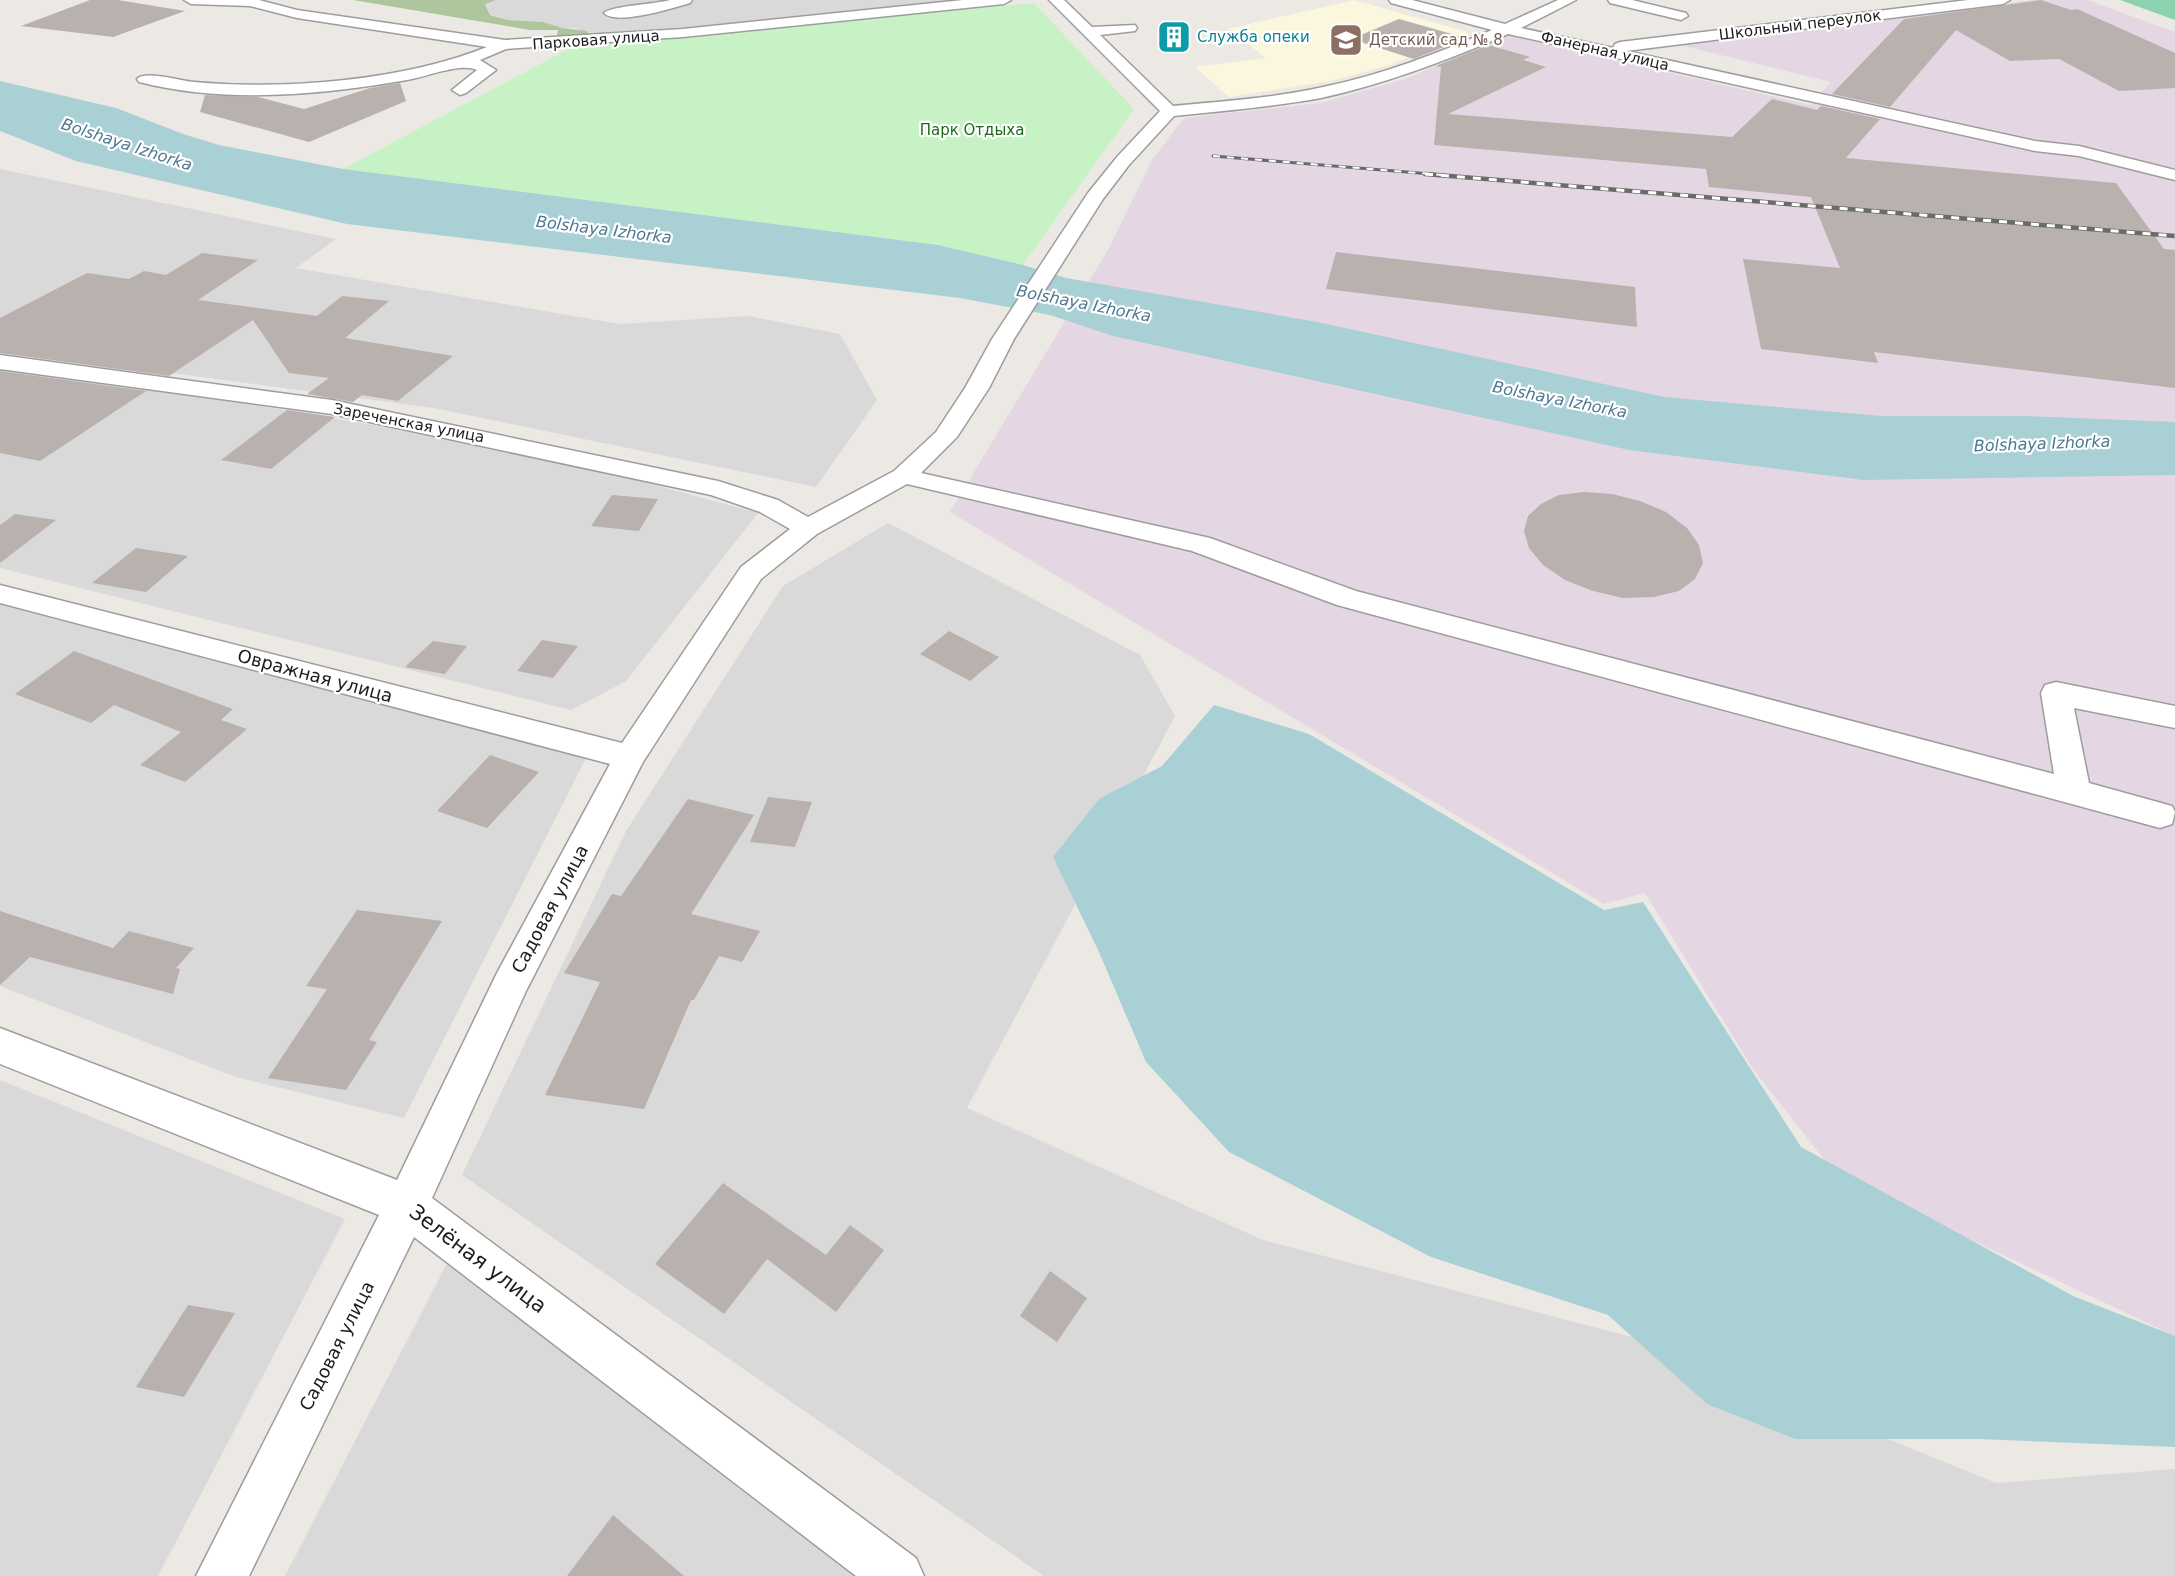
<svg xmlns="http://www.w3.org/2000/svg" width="2175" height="1576" viewBox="0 0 2175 1576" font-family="'DejaVu Sans',sans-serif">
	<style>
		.residential { fill: #dad9d9 }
		.industrial { fill: #e5d6e3 }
		.education { fill: #faf7de }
		.forest { fill: #aec69d }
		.park { fill: #c7f2c5 }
		.pitch { fill: #8bd2ae }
		.water { fill: #a9d0d5 }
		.building { fill: #b9b1ad }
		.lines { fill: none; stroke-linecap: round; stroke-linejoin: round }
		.minor-casing { stroke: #9d9d9d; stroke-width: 3 }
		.minor { fill: #fff; fill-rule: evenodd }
		.rail-far1-casing { stroke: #6a6a6a; stroke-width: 3 }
		.rail-casing { stroke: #6a6a6a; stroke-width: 4.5 }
		.rail-far1 { stroke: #fff; stroke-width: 2; stroke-dasharray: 7; stroke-linecap: butt }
		.rail { stroke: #fff; stroke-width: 3; stroke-dasharray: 8; stroke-linecap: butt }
		.labels { text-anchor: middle; stroke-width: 4.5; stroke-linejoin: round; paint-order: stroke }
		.far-street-label { font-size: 15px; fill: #1c1c1c; stroke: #fff }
		.far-culture-label { font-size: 15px; fill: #0d838f; stroke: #fff; text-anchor: start }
		.far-education-label { font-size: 15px; fill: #785e54; stroke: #fff; text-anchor: start }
		.far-park-label { font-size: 15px; fill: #1b6c19; stroke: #fff }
		.far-water-label { font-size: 16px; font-style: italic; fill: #4e7891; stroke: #fff }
		.street-label { font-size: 18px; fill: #1c1c1c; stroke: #fff }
		.near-street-label { font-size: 21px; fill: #1c1c1c; stroke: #fff }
	</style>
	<rect width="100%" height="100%" fill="#ece8e3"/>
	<g class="residential">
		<path d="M496,0H983L589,37L576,28H562L543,22L508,20L490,14L485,3Z"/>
		<path d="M0,169L336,239L296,268L620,324L748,316L840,334L877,400L816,487L434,408L0,350Z"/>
		<path d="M0,370L200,396L390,428L640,481L758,513L626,681L571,710L0,568Z"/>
		<path d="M888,523L1140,655L1175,716L967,1108L1263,1240L1647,1341L1996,1483L2175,1469V1576H1044L462,1175L626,831L783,586Z"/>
		<path d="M0,600L587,756L404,1118L236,1077L0,986Z"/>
		<path d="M0,1080L345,1219L158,1576H0Z"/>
		<path d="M454,1250L871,1576H285Z"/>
	</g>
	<path class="industrial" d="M2035,0H2087L2175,32V1336L1838,1177L1753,1069L1645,893L1604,904L950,512L1109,248L1152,160L1184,118L1321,103L1408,78L1505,35L1810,105L1831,82L1672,43Z"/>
	<path class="education" d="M1354,0L1468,32L1390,65L1331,81L1229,97L1195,67L1266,58L1228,29Z"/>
	<path class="forest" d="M353,0H496L485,4L490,15L508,20L543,22L562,28L587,31L589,37L563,38L557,35L558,30H530Z"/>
	<path class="park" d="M1034,3L1134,109L1023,265L938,245L343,169L574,46Z"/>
	<path class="pitch" d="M2120,0H2175V20Z"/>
	<g class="water">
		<path d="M0,81L116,108L183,134L219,145L343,169L938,245L1023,265L1066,278L1317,322L1664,397L1881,416H2024L2175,422V475L1863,480L1629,450L1113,336L1050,315L960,298L347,224L76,161L0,131Z"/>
		<path d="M1214,705L1309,734L1604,910L1643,902L1801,1147L2073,1296L2175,1336V1447L1978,1439H1795L1707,1404L1608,1315L1431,1257L1229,1152L1146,1062L1099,952L1053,857L1099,799L1162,766Z"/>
	</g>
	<g class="building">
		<path d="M90,0H118L185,11L113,37L21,26Z"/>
		<path d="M2041,0L2071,10L2077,9L2175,53V88L2119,91L2059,59L2010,61L1956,30L1890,107L1832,94L1904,19Z"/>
		<path d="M1399,19L1466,38L1414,59L1351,39Z"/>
		<path d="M1488,45L1530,57L1523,60L1546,67L1448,114L1732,137L1772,99L1817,110L1821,106L1880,119L1846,158L2116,183L2164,249L2175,250V388L1874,352L1878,363L1761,349L1743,259L1840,268L1811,197L1709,187L1706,169L1434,145L1441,67L1436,66Z"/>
		<path d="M400,83L406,101L309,142L200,112L205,95L258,97L304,109L370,88Z"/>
		<path d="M1336,252L1635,287L1637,327L1326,289Z"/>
		<path d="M202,253L258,260L198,300L317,316L342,296L389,301L345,338L453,356L398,401L362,395L353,402L307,394L329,378L289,373L253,320L169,376L0,353V318L87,273L129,279L144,271L166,275Z"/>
		<path d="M0,371L146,391L40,461L0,453Z"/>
		<path d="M287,410L335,417L271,469L221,460Z"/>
		<path d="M1584,492L1612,494L1640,501L1666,512L1687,528L1699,545L1703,563L1695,579L1679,591L1654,597L1623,598L1593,591L1565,580L1543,565L1529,548L1524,531L1528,516L1541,504L1559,495Z"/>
		<path d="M612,495L658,499L639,531L591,526Z"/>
		<path d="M15,514L56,520L0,563V525Z"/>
		<path d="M136,548L188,556L146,592L92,583Z"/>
		<path d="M949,631L999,657L970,681L920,654Z"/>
		<path d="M542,640L578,646L553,678L517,671Z"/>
		<path d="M433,641L467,646L445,674L405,667Z"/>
		<path d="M74,651L233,709L221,720L247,729L185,782L140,765L181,732L114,705L91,723L15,694Z"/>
		<path d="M490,755L539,772L487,828L437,811Z"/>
		<path d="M768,797L812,802L795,847L750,842Z"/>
		<path d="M688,799L754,815L691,914L760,931L742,962L719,956L694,1000H691L644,1109L545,1095L600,982L564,973L612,894L621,896Z"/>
		<path d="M357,910L442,921L369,1040L377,1042L346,1090L268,1078L327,989L306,986Z"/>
		<path d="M0,911L113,948L129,931L194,948L176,968L180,969L173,994L30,957L0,985Z"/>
		<path d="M723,1183L826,1255L850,1225L884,1250L836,1312L767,1259L724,1314L655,1264Z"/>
		<path d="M1050,1271L1087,1298L1057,1342L1020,1316Z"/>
		<path d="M188,1305L235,1313L184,1397L136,1387Z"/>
		<path d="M613,1515L684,1576H567Z"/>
	</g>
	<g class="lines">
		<defs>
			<g id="minor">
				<path d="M184,0H259L297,10L505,40L683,29L963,0H1011L1004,4L683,37L506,49L480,60L496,70L466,93L460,95L452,90L477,70C461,62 426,77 407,80C321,95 225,104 139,82L137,79C144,70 182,81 194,82C285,90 402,81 487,47L297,18L250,6L191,4Z"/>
				<path d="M670,0H692L690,3C673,8 616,26 604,13C611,6 656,4 670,0Z"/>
				<path d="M1049,0H1064L1092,27L1135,25L1137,28L1135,31L1100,35L1173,106C1223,101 1274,98 1323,87C1382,75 1438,53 1492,30L1391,3L1389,0H1412L1505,24L1558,0H1576L1521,28L1613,48L1615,44L1620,42L1968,0H2010L2003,4L1626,51L2035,141L2079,146L2175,170V180L2079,156L2035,151L1508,34C1448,60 1385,84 1321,98C1272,107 1223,111 1174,116L1129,165L1103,199L1014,339L989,388L957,437L921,473L1210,538L1356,591L2054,774L2041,693L2045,685L2056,682L2175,706V728L2074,708L2089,783L2172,806L2175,812L2172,824L2160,828L1337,605L1192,551L907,484L817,534L761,579L643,762L526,991L432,1198L916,1558L924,1576H856L414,1237L249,1576H196L379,1215L0,1064V1028L397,1180L497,973L610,764L0,603V585L622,743L741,567L790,529L760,512L711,495L332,414L0,369V355L332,400L718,481L778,500L808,517L894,471L936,432L965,388L992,339L1088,193L1117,157L1160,111Z"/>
				<path d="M1608,0H1632L1686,13L1688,16L1681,20L1610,3Z"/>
			</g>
		</defs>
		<use href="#minor" class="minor-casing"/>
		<use href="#minor" class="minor"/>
		<defs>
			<path id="rail-far1" d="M1213,156L1443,175"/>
			<path id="rail" d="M1425,174L2175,236"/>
		</defs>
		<use href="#rail-far1" class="rail-far1-casing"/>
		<use href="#rail" class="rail-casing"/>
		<use href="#rail-far1" class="rail-far1"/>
		<use href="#rail" class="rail"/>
	</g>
	<defs>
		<symbol id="building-square" viewBox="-11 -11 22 22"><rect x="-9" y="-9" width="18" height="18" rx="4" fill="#0f9aa8" stroke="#fff"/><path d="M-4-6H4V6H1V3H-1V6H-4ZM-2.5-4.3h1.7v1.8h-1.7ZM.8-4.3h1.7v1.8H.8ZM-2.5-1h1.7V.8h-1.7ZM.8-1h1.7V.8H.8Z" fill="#fff"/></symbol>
		<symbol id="school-square" viewBox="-11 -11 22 22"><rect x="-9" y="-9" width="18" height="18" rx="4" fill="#8d6e63" stroke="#fff"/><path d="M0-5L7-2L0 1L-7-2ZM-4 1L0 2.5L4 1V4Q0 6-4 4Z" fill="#fff"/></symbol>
	</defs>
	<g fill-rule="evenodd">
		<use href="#building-square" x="1155" y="18" width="38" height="38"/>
		<use href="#school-square" x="1327" y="21" width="38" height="38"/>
	</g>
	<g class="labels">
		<g class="far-street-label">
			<text transform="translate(1800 25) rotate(-7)" y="5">Школьный переулок</text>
			<text transform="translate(596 40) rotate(-4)" y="5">Парковая улица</text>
			<text transform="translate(1605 51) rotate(13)" y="5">Фанерная улица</text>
			<text transform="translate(409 423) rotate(11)" y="5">Зареченская улица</text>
		</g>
		<g class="far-culture-label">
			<text x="1197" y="42">Служба опеки</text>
		</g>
		<g class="far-education-label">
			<text x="1369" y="45">Детский сад № 8</text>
		</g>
		<g class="far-park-label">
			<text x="972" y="135">Парк Отдыха</text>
		</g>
		<g class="far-water-label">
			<text transform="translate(127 144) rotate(18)" y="6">Bolshaya Izhorka</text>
			<text transform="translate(604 229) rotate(7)" y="6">Bolshaya Izhorka</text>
			<text transform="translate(1084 303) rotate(11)" y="6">Bolshaya Izhorka</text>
			<text transform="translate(1560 399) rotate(11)" y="6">Bolshaya Izhorka</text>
			<text transform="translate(2042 443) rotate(-2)" y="6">Bolshaya Izhorka</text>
		</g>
		<g class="street-label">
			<text transform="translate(315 676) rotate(15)" y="6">Овражная улица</text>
			<text transform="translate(550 909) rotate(-62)" y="6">Садовая улица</text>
			<text transform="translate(337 1346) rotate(-63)" y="6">Садовая улица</text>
		</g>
		<g class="near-street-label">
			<text transform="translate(478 1259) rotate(37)" y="7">Зелёная улица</text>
		</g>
	</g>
</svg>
